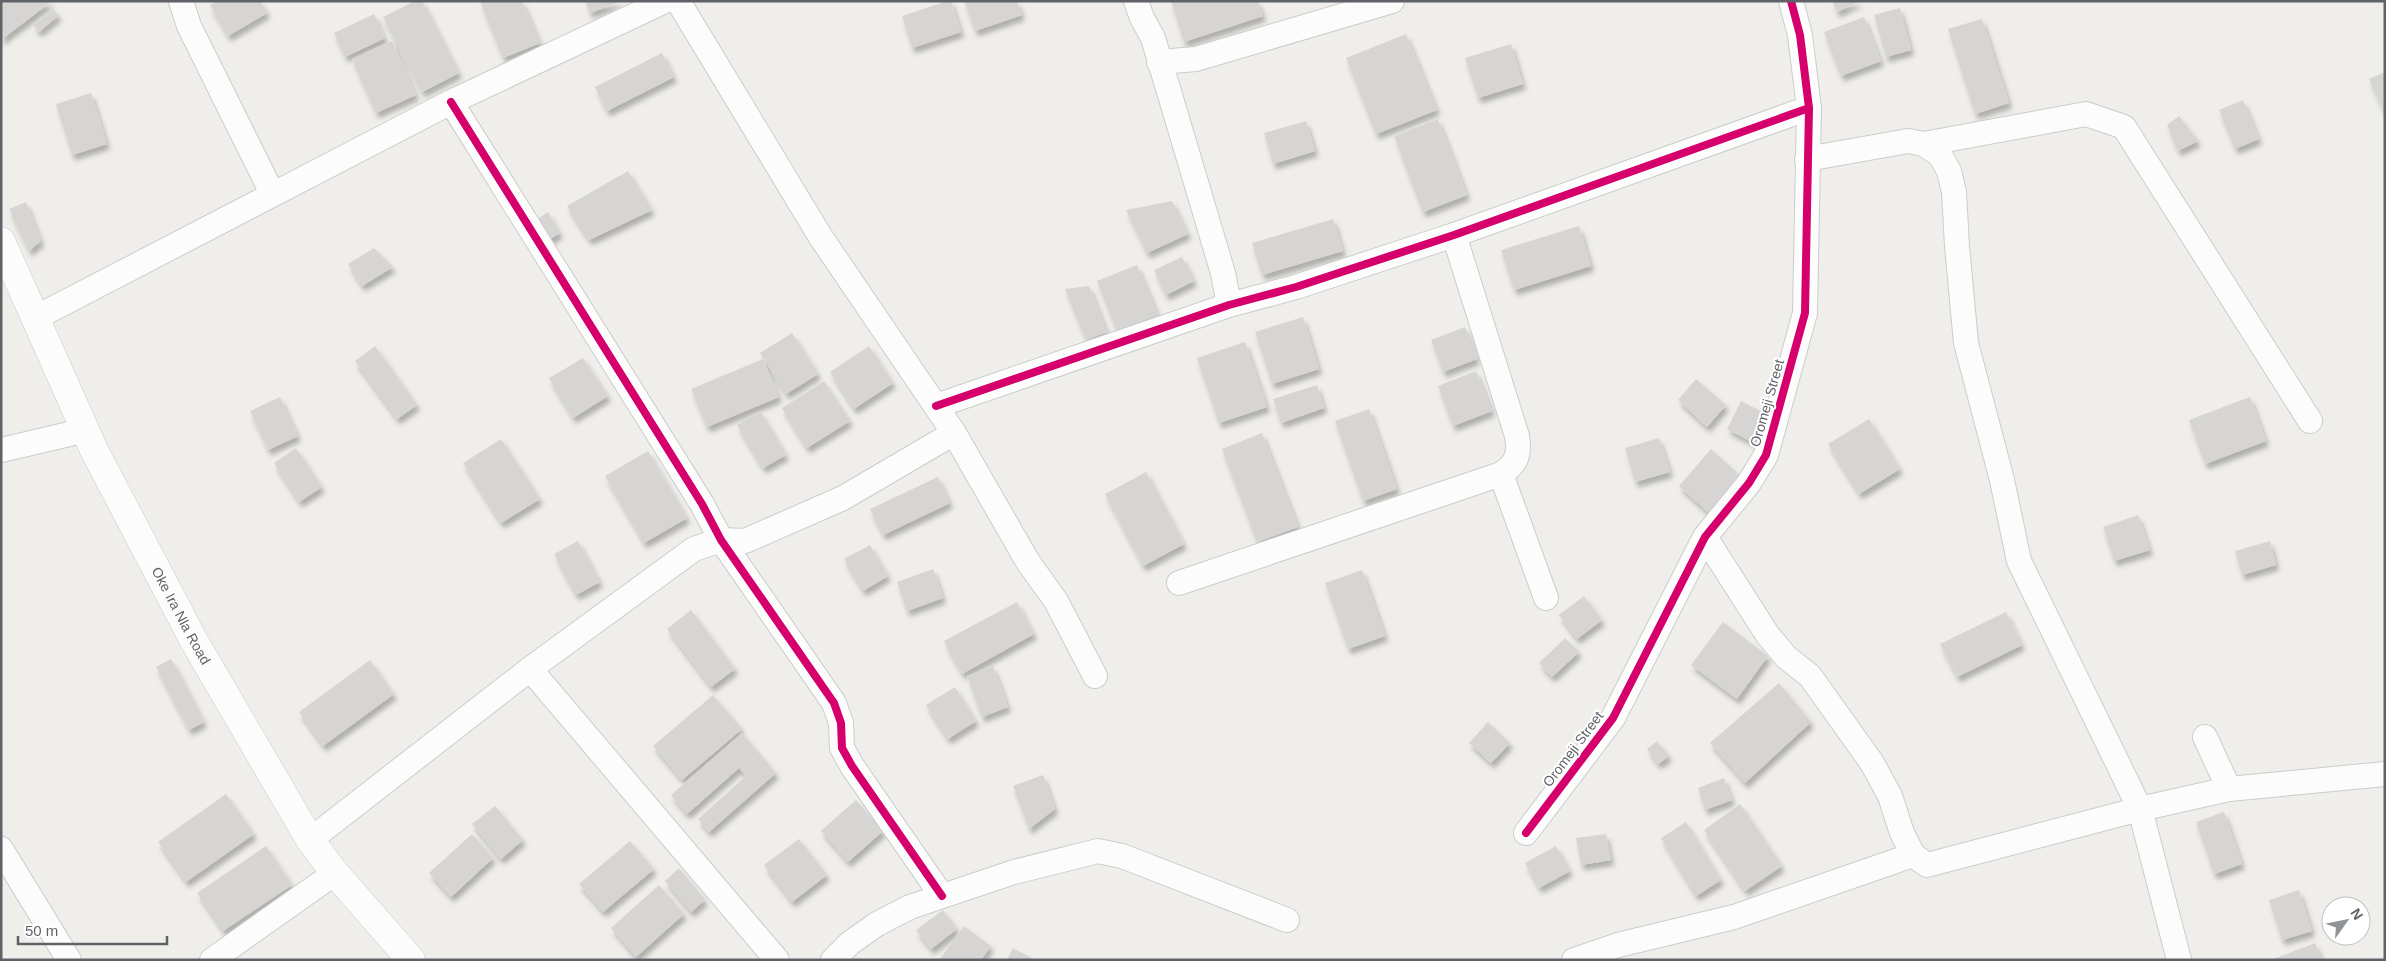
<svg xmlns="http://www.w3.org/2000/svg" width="2386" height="961" viewBox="0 0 2386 961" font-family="Arial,sans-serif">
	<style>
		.building { fill: #d6d5d3; filter: url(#shadow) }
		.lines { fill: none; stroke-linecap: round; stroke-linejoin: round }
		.street-casing { stroke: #cbcccc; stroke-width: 26 }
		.secondary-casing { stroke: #cacacb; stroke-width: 29 }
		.street { stroke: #fdfcfc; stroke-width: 24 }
		.secondary { stroke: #fdfcfc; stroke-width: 28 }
		.cycleway-casing { stroke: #fff; stroke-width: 11 }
		.cycleway { stroke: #d6006c; stroke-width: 8 }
		.labels { text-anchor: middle; stroke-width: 4; stroke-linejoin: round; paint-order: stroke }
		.street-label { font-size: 14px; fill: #5f6368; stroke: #fff }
	</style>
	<defs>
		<filter id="shadow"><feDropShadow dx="3" dy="5.5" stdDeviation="2.5" flood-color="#0004"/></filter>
	</defs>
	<rect width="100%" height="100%" fill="#efeeea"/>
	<g class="building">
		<path d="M1,1H52L1,40Z"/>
		<path d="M217,1H260L267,13L228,36L210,5Z"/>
		<path d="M415,1H422L459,73L422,92L383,17Z"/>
		<path d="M480,1H522L540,43L503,58Z"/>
		<path d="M585,1H622L590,13Z"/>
		<path d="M947,1H951L961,32L912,48L902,16Z"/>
		<path d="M964,1H1017L1022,15L975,31Z"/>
		<path d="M1171,1H1258L1263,16L1184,42Z"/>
		<path d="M1832,1H1860L1837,12Z"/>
		<path d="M1900,8L1911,50L1886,57L1874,15Z"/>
		<path d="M53,9L59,15L39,32L33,25Z"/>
		<path d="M374,14L385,38L345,57L334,33Z"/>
		<path d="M1864,17L1881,61L1841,76L1824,32Z"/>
		<path d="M1982,19L2009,103L1975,114L1948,29Z"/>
		<path d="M1406,34L1437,110L1376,134L1346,58Z"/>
		<path d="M392,41L416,95L376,113L352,59Z"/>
		<path d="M1511,44L1523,84L1478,98L1465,58Z"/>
		<path d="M662,53L674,77L607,111L595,87Z"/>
		<path d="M2385,72V114L2369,79Z"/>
		<path d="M91,93L107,144L72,155L56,104Z"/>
		<path d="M2243,100L2259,139L2235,149L2219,110Z"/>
		<path d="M2179,116L2198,141L2178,151L2167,125Z"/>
		<path d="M1438,119L1467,195L1423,212L1394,136Z"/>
		<path d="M1306,121L1315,151L1273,164L1264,133Z"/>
		<path d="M628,171L652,210L589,240L567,206Z"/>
		<path d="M1172,201L1188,234L1147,253L1126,210Z"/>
		<path d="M26,202L41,241L29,251L9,209Z"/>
		<path d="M548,212L560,233L547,241L536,220Z"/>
		<path d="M1333,219L1343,251L1262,275L1252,243Z"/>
		<path d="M1579,226L1591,266L1514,290L1501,250Z"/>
		<path d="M374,248L393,267L362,286L348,264Z"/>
		<path d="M1182,257L1194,281L1166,295L1154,270Z"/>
		<path d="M1137,265L1158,315L1117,331L1097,281Z"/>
		<path d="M1089,286L1107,332L1086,340L1065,289Z"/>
		<path d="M1303,317L1319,369L1272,384L1255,332Z"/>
		<path d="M1465,327L1477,359L1443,372L1431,340Z"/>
		<path d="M792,333L818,374L786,394L760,353Z"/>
		<path d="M1245,342L1267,407L1219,423L1197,358Z"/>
		<path d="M375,346L417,405L397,419L355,361Z"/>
		<path d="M869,346L893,383L854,409L830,372Z"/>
		<path d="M583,358L608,396L573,418L549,378Z"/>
		<path d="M763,359L779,397L707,427L691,389Z"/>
		<path d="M1476,371L1492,411L1453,426L1438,386Z"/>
		<path d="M1696,379L1726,405L1707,427L1678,400Z"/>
		<path d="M824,381L850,421L807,448L782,408Z"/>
		<path d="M1317,385L1324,408L1281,423L1273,399Z"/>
		<path d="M280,397L298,436L268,450L250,411Z"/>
		<path d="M2250,397L2266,441L2205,464L2189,420Z"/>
		<path d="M1741,401L1768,415L1754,443L1727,429Z"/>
		<path d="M1369,409L1397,489L1363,501L1335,421Z"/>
		<path d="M760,411L786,455L763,468L737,425Z"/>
		<path d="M1869,419L1900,469L1859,494L1828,444Z"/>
		<path d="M1262,433L1298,527L1257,542L1222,449Z"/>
		<path d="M1659,438L1670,472L1635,482L1625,448Z"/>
		<path d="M501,439L540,499L501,523L463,463Z"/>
		<path d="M296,448L322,487L299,502L274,463Z"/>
		<path d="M1711,449L1742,477L1710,514L1679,486Z"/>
		<path d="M648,451L687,518L644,543L605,476Z"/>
		<path d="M1146,472L1184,544L1143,566L1105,494Z"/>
		<path d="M938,477L950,503L883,535L870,509Z"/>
		<path d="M2138,515L2150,550L2114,561L2103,527Z"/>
		<path d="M578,541L600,582L576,595L554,554Z"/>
		<path d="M2270,541L2276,565L2242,575L2235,551Z"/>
		<path d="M870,545L888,576L863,591L844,559Z"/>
		<path d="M933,569L943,598L907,611L897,582Z"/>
		<path d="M1362,570L1385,636L1348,649L1325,583Z"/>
		<path d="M1584,596L1602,620L1577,639L1559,615Z"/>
		<path d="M1017,602L1034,634L962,674L944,641Z"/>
		<path d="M691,610L735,669L711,687L667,629Z"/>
		<path d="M2006,612L2022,645L1957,677L1940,644Z"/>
		<path d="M1723,622L1768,656L1737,699L1691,665Z"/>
		<path d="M1565,638L1579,652L1552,677L1539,663Z"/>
		<path d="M171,659L204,722L189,730L156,667Z"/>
		<path d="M370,660L394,694L323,746L299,712Z"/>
		<path d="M993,666L1008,707L982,717L967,676Z"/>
		<path d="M1779,683L1811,722L1745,783L1710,743Z"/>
		<path d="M955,687L976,721L948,739L926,705Z"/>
		<path d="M713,695L742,729L682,780L653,746Z"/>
		<path d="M1488,722L1510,743L1491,763L1469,743Z"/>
		<path d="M742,733L776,773L709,832L698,819L746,776L739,768L687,814L671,795Z"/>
		<path d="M1657,741L1669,756L1658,764L1647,749Z"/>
		<path d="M1043,775L1055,809L1029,829L1013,786Z"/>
		<path d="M1724,778L1732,800L1705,810L1698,788Z"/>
		<path d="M226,794L254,834L186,882L158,842Z"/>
		<path d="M856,800L883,831L848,862L821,831Z"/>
		<path d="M1740,804L1782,866L1745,891L1704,830Z"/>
		<path d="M495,806L523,840L501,859L472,824Z"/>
		<path d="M2224,812L2242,864L2214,874L2196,822Z"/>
		<path d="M1686,822L1721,880L1696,896L1661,838Z"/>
		<path d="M472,834L493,858L451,897L429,873Z"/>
		<path d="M1606,834L1611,860L1581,865L1576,838Z"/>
		<path d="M799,839L827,875L792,902L764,865Z"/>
		<path d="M630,841L654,869L603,912L579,884Z"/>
		<path d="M266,846L292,885L223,931L197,893Z"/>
		<path d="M1556,846L1570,871L1539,888L1525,863Z"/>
		<path d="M679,868L705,900L691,912L665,881Z"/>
		<path d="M659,885L684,914L636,957L611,928Z"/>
		<path d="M2299,890L2312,931L2282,940L2269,900Z"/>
		<path d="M943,910L957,929L931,949L916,930Z"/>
		<path d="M964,926L991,946L981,960H939Z"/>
		<path d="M2315,943L2322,960H2271Z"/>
		<path d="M1013,948L1035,960H1007Z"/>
	</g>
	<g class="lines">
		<defs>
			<g id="street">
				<path d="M181,1L189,26L272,193"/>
				<path d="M678,1L820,236L954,433L1028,562L1056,601L1095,676"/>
				<path d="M1136,1L1142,18L1153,38L1223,273L1229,305"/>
				<path d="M1159,62L1196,59L1392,1"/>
				<path d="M451,102L702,504L721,540L834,703L841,723L842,748L852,766L942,896"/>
				<path d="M1924,144L1940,155L1949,171L1954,192L1957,246L1966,343L2002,480L2019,561L2140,809L2179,960"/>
				<path d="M1807,159L1908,141L1924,144L2086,114L2124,127L2310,421"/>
				<path d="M35,318L451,102L665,1"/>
				<path d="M936,406L1229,305L1296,287L1454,235L1809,108"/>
				<path d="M1,450L86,430"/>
				<path d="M1501,474L1546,598"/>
				<path d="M1705,537L1767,634L1786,657L1810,676L1872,763L1890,796L1902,833L1913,855L1927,865L2140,809L2229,789L2385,774"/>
				<path d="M1179,583L1501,474C1517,464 1520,454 1517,436L1454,235"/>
				<path d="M530,669L777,960"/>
				<path d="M2205,737L2229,789"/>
				<path d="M1526,833L1613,718L1705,537L1749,483L1766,455L1805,313L1809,108L1800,35L1791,1"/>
				<path d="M310,840L530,669L694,549L721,540L745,541L843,498L954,433"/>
				<path d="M1,849L69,960"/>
				<path d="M212,960L335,873"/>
				<path d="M833,960L850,943L877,924L910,907L1014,872L1098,851L1122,856L1287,920"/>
				<path d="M1574,960L1618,945L1734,917L1913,855"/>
			</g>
			<g id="secondary">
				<path id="s1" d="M1,241L94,450L194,641L310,840L335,873L411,960"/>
			</g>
		</defs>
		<use href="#street" class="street-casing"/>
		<use href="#secondary" class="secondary-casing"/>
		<use href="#street" class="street"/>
		<use href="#secondary" class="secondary"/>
		<defs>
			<g id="cycleway">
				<path d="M451,102L702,504L721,540L834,703L841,723L842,748L852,766L942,896"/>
				<path d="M936,406L1229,305L1296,287L1454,235L1809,108"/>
				<path d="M1526,833L1613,718L1705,537L1749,483L1766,455L1805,313L1809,108L1800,35L1791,1"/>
			</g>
		</defs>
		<use href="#cycleway" class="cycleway-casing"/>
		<use href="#cycleway" class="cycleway"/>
	</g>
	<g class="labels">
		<g class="street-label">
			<text transform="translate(1767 403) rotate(-74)" y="5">Oromeji Street</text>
			<text dy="5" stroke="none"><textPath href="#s1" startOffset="416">Oke Ira Nla Road</textPath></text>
			<text transform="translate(1573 749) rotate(-53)" y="5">Oromeji Street</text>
		</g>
	</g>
	<rect width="2386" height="961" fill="none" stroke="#5f6368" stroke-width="5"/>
	<g transform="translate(2346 921) rotate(57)"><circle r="24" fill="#ffffff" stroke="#bfc1c3"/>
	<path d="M0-4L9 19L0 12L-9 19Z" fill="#919496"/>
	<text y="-8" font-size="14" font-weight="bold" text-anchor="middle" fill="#5f6368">N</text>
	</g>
	<path d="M18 936v8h149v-8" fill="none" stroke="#5f6368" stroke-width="2.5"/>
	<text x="25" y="936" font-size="15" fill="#5f6368" stroke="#ffffff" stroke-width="4" paint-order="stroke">50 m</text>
</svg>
